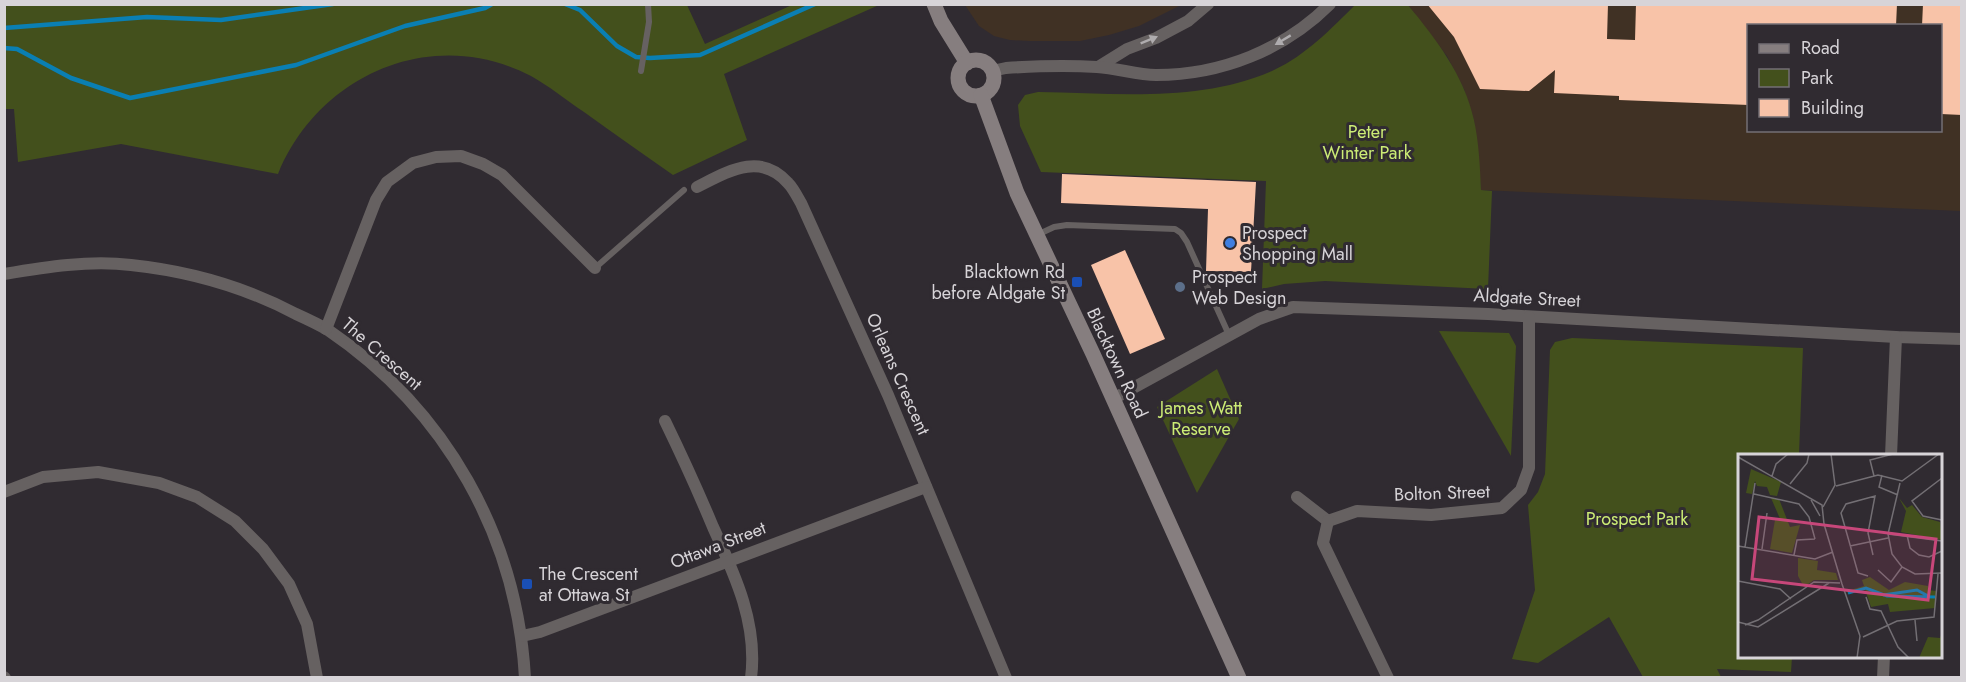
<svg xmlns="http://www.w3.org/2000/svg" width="1966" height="682" viewBox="0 0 1966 682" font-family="Jost,sans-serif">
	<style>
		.industrial { fill: #403124; fill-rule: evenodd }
		.green { fill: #43501c }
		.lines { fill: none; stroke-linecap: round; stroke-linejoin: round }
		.stream { stroke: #0a7fb3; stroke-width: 4.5 }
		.building { fill: #f8c3a8 }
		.lane { stroke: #666161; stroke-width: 6 }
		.street { stroke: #666161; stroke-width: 12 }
		.secondary { stroke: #867e7f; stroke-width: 15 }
		.oneway { fill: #afacae }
		.shop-dot { fill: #3f7fe0; stroke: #302b31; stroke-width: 2 }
		.transit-dot { fill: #1a4fb4; stroke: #302b31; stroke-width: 2 }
		.service-dot { fill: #5c6f8a; stroke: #302b31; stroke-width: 2 }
		.labels { text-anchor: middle; stroke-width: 6; stroke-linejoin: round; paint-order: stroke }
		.park-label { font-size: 18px; fill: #ccec75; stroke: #302b31 }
		.poi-label { font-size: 18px; fill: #d7d4d8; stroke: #302b31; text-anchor: start }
		.street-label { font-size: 18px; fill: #d7d4d8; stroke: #302b31 }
		.inset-river { fill: none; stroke: #0a7fb3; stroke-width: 3 }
		.inset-road { fill: none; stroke: #736f74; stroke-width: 1.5 }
		.view { fill: #c7477a; fill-opacity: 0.15; stroke: #c7477a; stroke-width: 3 }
		.inset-edge { fill: none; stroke: #d7d4d8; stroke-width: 3 }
	</style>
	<rect width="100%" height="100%" fill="#302b31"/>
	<g class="industrial">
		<path d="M965,5H1181L1139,26L1109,35L1080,41H1031L1010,40L994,36L979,26Z"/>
		<path d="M1408,5H1961V211L1481,190L1474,120L1464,89L1447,56ZM1748,26H1940V130H1748Z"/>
	</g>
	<g class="green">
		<path d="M1356,4L1408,5C1436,39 1464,75 1474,120C1479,143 1480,167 1481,190L1492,191L1488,289L1325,281L1284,284L1262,289L1266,181L1041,172L1020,126L1018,105L1025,95L1038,92C1117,93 1200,103 1274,70C1306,55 1331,29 1356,4Z"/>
		<path d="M4,5H687L705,44L792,5H879L724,74L747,140L673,175C643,154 613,133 584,112C566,100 549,86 531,76C433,25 319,74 278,174L121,144L18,162L14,109H5Z"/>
		<path d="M1439,331L1509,333L1516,346L1511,456Z"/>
		<path d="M1572,338L1803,348L1799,455L1740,456V656L1792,657L1791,672L1717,669L1721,677H1643L1609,617L1538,663L1512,659L1535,590L1528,505L1538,492L1545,474L1550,350L1555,342Z"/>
		<path d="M1217,369L1239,419L1197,493L1157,407Z"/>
	</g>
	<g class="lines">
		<g class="stream">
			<path d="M565,4L580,10L617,46L636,57L650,58L700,55L815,4"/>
			<path d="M4,28L147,17L221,20L333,4"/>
			<path d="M4,48L17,49L71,78L130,98L296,65L405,26L485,8L492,4"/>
		</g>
	</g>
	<g class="building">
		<path d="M1427,4H1608L1607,39L1635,40L1636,4H1897L1896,26H1749V105L1619,100V96L1554,93L1555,70L1529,91L1480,89L1454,37Z"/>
		<path d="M1923,4H1962V115L1941,114V26H1922Z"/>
		<path d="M1062,174L1256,182L1251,272L1206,271L1208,209L1061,203Z"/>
		<path d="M1125,250L1165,339L1130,354L1091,265Z"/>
	</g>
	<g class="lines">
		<g class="lane">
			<path d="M641,71L649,22L648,4"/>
			<path d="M1037,235L1054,227L1067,225L1175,229L1181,233L1187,242L1229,335"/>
			<path d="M595,268L684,190"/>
		</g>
		<g class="street">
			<path d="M1098,67L1127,49L1156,38L1188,21L1208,4"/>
			<path d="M992,71L1006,68C1036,66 1067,65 1097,67C1117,68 1137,75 1156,75C1221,75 1284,50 1330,4"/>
			<path d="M697,187C727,172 760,151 788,183C793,188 797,196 801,203L888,395L1006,678"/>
			<path d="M4,274C46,267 89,260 131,265C188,271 245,287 296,314C307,319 318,324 328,330C446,410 517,536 525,678"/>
			<path d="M326,329L376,200L387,182L413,163L436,157L461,156L483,164L502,175L595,268"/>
			<path d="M1113,399L1259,319L1293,307L1488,314L1896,337L1962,339"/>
			<path d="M665,421C682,456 698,491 713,527C735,575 758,624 751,678"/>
			<path d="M1891,456L1896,337"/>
			<path d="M4,492L43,477L98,472L159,483L197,497L235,521L263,549L289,584L307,624L317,678"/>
			<path d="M1297,497L1328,521"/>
			<path d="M1328,521L1357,511L1431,515L1502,508L1521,490L1529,468V317"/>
			<path d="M1328,521L1323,543L1388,678"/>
			<path d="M522,636L540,632L926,487"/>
			<path d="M4,677L5,678"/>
			<path d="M1883,678L1884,656"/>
		</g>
		<g class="secondary">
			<path d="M934,4L941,21L967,63"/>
			<circle cx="976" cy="78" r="18"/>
			<path d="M981,95L1017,193L1093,354L1239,678"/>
		</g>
	</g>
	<defs><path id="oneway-solid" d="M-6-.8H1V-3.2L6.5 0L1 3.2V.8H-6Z" transform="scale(1.5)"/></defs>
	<g class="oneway">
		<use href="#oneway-solid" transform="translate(1149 40) rotate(-22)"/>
		<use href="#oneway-solid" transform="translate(1283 40) rotate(149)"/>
	</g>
	<circle class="shop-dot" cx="1230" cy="243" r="6"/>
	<g class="transit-dot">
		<rect x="1071" y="276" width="12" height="12" rx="3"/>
		<rect x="521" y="578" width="12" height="12" rx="3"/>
	</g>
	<circle class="service-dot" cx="1180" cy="287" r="6"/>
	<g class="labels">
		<g class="park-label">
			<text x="1367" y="138">Peter<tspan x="1367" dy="21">Winter Park</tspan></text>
			<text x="1201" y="414">James Watt<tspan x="1201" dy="21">Reserve</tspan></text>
			<text x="1637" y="525">Prospect Park</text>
		</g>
		<g class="poi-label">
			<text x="1242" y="239">Prospect<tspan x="1242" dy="21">Shopping Mall</tspan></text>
			<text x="1065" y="278" text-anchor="end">Blacktown Rd<tspan x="1065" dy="21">before Aldgate St</tspan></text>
			<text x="1192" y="283">Prospect<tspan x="1192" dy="21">Web Design</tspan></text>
			<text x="539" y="580">The Crescent<tspan x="539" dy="21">at Ottawa St</tspan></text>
		</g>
		<g class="street-label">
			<text transform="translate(1527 298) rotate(3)" y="6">Aldgate Street</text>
			<text transform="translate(382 354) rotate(41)" y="6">The Crescent</text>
			<text transform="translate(1117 363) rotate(65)" y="6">Blacktown Road</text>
			<text transform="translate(898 374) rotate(66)" y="6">Orleans Crescent</text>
			<text transform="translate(1442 493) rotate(-2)" y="6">Bolton Street</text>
			<text transform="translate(718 545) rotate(-21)" y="6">Ottawa Street</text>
		</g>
	</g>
	<g transform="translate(1738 454)">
		<rect width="204" height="204" fill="#302b31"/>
		<path d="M13,15L43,28L39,42L32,41L29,33L19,32L17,27L14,40L8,39ZM33,44L41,45L52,73L62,71L54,99L32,95L37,66L43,67ZM161,44L169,54L174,51L184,63L202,68L204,86L163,78L168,57ZM60,104L80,107L79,116L98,119L100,126H76L66,133L60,122ZM132,123L151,136L167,128L190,132V136L198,137L197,154L152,158L150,150L133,153L127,135L110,140L109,137L126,132L124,126ZM204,178V204H181L190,183L202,184Z" fill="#43501c"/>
		<path class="inset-river" d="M110,139L128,134L149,142L197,143M145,141L179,136L192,143"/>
		<path class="inset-road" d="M0,3L84,51L86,70L104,130M144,21L141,33L160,41M34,22L38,10L50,0M136,22L132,6L155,0M204,24L174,47L185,62L204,66M162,29L150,80L154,100L164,113L177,120L204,119M52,30L69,9L71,0M98,32L140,21L164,27L201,0M16,40L61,50L71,63L77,85M73,46L82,62M85,53L97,31L93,0M150,80L204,87M169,81L172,94L181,101L191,103L204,97M0,92L77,105L95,98M112,92L150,84M7,93L17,29M24,95L29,59M56,101L59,86L77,85M140,116L153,128L164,113M130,122L120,119L103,59L108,50L137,42L130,79L135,101M0,127L42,135L53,145M104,130L122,182M128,143L132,155L143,157L160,193L171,204M177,166L179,187M0,168L20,173L91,129M7,171L20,166L76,128L102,129M125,183L159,167L196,163L200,120M119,204L122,182"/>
		<path class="view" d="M21,63L198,85L190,146L14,125Z"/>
		<rect width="204" height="204" class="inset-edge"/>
	</g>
	<rect width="1966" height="682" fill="none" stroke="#d7d4d8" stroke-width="12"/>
	<rect x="1747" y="24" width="195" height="108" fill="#302b31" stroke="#736f74" stroke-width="1.5"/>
	<rect x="1759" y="44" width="30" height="9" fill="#867e7f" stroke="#736f74" stroke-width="1.5"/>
	<text x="1801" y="54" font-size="18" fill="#d7d4d8">Road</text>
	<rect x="1759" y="69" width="30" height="18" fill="#43501c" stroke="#736f74" stroke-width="1.5"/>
	<text x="1801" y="84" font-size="18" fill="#d7d4d8">Park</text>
	<rect x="1759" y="99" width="30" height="18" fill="#f8c3a8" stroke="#736f74" stroke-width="1.5"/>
	<text x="1801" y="114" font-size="18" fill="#d7d4d8">Building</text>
</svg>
